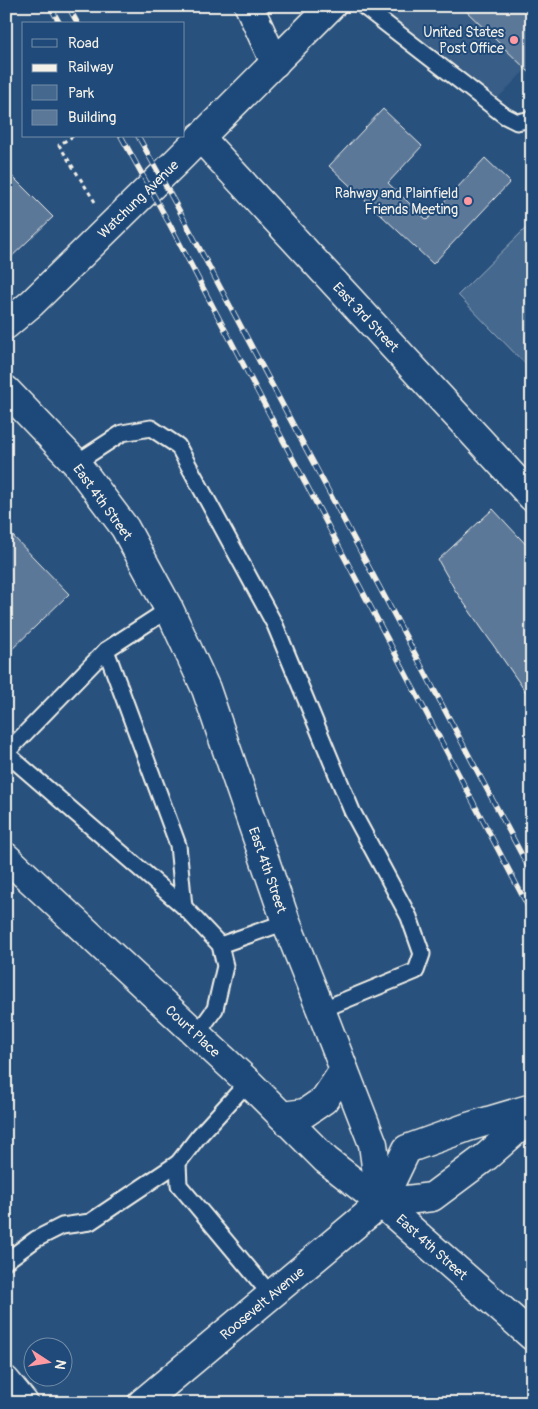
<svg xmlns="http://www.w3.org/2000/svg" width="538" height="1409" viewBox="0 0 538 1409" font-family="Pangolin,sans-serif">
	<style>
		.built { fill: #375d86 }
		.green { fill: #45688e; stroke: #9cacbb }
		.building { fill: #5b7899; stroke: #f4f1e8 }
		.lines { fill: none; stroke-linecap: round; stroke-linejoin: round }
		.lane-casing { stroke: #f4f1e8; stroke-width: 19 }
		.street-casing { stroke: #f4f1e8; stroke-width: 31 }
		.secondary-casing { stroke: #f4f1e8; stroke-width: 31 }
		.path { stroke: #f4f1e8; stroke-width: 3; stroke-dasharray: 4 4; stroke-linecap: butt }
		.lane { stroke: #1f4a7a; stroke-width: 15 }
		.street { stroke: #1f4a7a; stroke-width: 28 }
		.secondary { stroke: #1f4a7a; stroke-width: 28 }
		.rail-casing { stroke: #f4f1e8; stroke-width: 5.5 }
		.rail { stroke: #1f4a7a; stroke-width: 4; stroke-dasharray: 11; stroke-linecap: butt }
		.poi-dot { fill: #ff9aa2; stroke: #1f4a7a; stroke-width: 2 }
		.labels { text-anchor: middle; stroke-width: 4; stroke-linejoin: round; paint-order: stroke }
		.poi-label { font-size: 14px; fill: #f4f1e8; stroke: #1f4a7a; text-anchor: end }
		.street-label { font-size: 14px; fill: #f4f1e8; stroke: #1f4a7a }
	</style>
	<rect width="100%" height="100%" fill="#28517e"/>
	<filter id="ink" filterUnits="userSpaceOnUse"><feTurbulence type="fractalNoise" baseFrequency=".02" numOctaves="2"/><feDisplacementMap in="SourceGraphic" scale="10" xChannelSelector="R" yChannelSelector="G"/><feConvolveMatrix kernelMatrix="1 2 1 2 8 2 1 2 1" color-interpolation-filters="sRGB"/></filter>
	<g filter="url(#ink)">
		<path class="built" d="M373,6H532V63L493,103Z"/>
		<path class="green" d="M532,222V371L458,295Z"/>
		<g class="building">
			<path d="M461,6H532V75Z"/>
			<path d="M383,109L422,146L388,183L427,220L485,158L510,182L433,264L329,166Z"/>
			<path d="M6,170L53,217L6,262Z"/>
			<path d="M493,509L532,551V701L455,590L438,560Z"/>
			<path d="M6,529L69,594L6,655Z"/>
		</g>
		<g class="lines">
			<defs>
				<g id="lane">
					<path d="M363,6L505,116L517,122L532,119"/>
					<path d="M76,463L122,433L151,428L178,446L275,625L352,811L409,917L422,954L416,971L321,1010"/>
					<path d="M106,650L178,845L184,907"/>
					<path d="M6,753L184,907L220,945L225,966L215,1009L197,1034"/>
					<path d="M6,753L106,650L169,609"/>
					<path d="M220,945L286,922"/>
					<path d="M248,1082L198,1137L178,1163L179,1185L271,1295"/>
					<path d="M6,1261L36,1239L62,1226L90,1222L178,1163"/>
				</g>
				<g id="street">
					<path d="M249,6L275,63"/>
					<path d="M200,137L532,497"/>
					<path d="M6,857L248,1082L326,1160L381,1203L532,1336"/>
					<path d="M381,1203L407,1149L468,1127L532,1108"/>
					<path d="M381,1203L432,1197L487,1156L532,1116"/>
				</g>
				<g id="secondary">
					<path d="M6,325L32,303L179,159L331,6"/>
					<path d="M6,390L76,463L125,528L169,609L206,689L286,922L321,1010L373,1144L381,1203L142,1403"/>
					<path d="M282,1116L305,1113L324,1100L344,1070"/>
					<path d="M6,1381L24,1403"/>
				</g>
			</defs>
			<use href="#lane" class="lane-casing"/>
			<use href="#street" class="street-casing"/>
			<use href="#secondary" class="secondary-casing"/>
			<path class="path" d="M73,136L59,145L95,202"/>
			<use href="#lane" class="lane"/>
			<use href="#street" class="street"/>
			<use href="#secondary" class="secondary"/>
			<defs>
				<g id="rail">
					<path d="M50,6L60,24"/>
					<path d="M68,6L78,24"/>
					<path d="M121,136L170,225L532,914"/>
					<path d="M138,136L179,210L532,874"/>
				</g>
			</defs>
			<use href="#rail" class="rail-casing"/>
			<use href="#rail" class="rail"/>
		</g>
	</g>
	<g class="poi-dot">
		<circle cx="514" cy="40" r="5"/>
		<circle cx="468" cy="201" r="5"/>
	</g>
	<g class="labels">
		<g class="poi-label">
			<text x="504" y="37">United States<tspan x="504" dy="16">Post Office</tspan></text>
			<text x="458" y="198">Rahway and Plainfield<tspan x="458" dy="16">Friends Meeting</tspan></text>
		</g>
		<g class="street-label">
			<text transform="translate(138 199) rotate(-44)" y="5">Watchung Avenue</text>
			<text transform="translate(366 317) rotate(47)" y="5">East 3rd Street</text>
			<text transform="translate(103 502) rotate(54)" y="5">East 4th Street</text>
			<text transform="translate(268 870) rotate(71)" y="5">East 4th Street</text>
			<text transform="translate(193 1031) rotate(43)" y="5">Court Place</text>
			<text transform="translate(432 1247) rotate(42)" y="5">East 4th Street</text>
			<text transform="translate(262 1303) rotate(-40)" y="5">Roosevelt Avenue</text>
		</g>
	</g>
	<rect width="538" height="1409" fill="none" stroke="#1f4a7a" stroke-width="25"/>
	<rect x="12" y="12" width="513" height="1384" fill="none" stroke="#f4f1e8" stroke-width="2" filter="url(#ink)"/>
	<rect x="22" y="22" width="162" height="115" fill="#1f4a7a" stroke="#748da6"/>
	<rect x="32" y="39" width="25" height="8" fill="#1f4a7a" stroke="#748da6"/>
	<text x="68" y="48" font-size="15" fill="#f4f1e8">Road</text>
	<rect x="32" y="64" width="25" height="8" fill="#f4f1e8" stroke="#748da6"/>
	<text x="68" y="72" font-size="15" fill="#f4f1e8">Railway</text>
	<rect x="32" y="85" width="25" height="15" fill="#45688e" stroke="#748da6"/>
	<text x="68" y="98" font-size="15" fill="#f4f1e8">Park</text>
	<rect x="32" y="110" width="25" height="15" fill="#5b7899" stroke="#748da6"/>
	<text x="68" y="122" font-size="15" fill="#f4f1e8">Building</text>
	<g transform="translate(48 1362) rotate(102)"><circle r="24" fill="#1f4a7a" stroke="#748da6"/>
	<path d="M0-4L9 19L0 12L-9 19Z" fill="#ff9aa2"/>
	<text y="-8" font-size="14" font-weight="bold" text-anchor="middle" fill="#f4f1e8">N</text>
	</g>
</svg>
